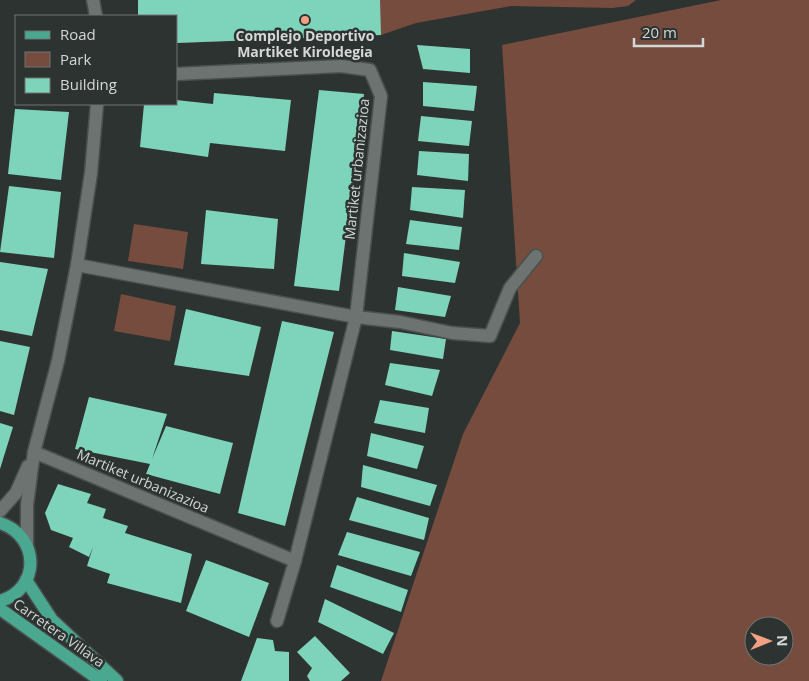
<svg xmlns="http://www.w3.org/2000/svg" width="809" height="681" viewBox="0 0 809 681" font-family="'Open Sans',sans-serif">
	<style>
		.green { fill: #754c3e; fill-rule: evenodd }
		.building { fill: #7dd4ba }
		.lines { fill: none; stroke-linecap: round; stroke-linejoin: round }
		.minor-casing { stroke: #4a504e; stroke-width: 15 }
		.major-casing { stroke: #4a504e; stroke-width: 15 }
		.minor { stroke: #6c7370; stroke-width: 12 }
		.major { stroke: #4aa891; stroke-width: 12 }
		.poi-dot { fill: #f39f83; stroke: #2d3331; stroke-width: 2 }
		.labels { text-anchor: middle; stroke-width: 5; stroke-linejoin: round; paint-order: stroke }
		.poi-label { font-size: 14px; font-weight: bold; fill: #d4d8d7; stroke: #2d3331 }
		.street-label { font-size: 14px; fill: #d4d8d7; stroke: #2d3331 }
	</style>
	<rect width="100%" height="100%" fill="#2d3331"/>
	<g class="green">
		<path d="M138,0H636L628,6L612,8L511,6L416,23L381,35L176,43V16H138Z"/>
		<path d="M721,0H809V681H381L463,434L520,323L502,45ZM754,626H784V656H754Z"/>
		<path d="M134,224L188,232L183,269L128,261Z"/>
		<path d="M121,294L176,306L170,341L114,331Z"/>
	</g>
	<g class="building">
		<path d="M138,0H380L381,35L176,43V16H138Z"/>
		<path d="M417,45L470,49V73L423,69Z"/>
		<path d="M423,82L477,86L474,111L423,106Z"/>
		<path d="M319,90L364,94L339,291L294,286Z"/>
		<path d="M214,93L291,100L285,151L210,143L208,157L140,147L144,104H176V100L213,104Z"/>
		<path d="M15,109L69,112L61,180L8,174Z"/>
		<path d="M421,116L472,121L469,146L418,141Z"/>
		<path d="M419,151L469,154L468,181L417,175Z"/>
		<path d="M9,186L61,192L54,258L0,252Z"/>
		<path d="M412,187L465,190L463,218L410,210Z"/>
		<path d="M206,210L278,219L274,269L201,264Z"/>
		<path d="M410,220L462,227L459,250L406,244Z"/>
		<path d="M404,253L460,262L455,283L402,276Z"/>
		<path d="M0,262L48,269L32,336L0,330Z"/>
		<path d="M398,287L451,296L445,317L395,310Z"/>
		<path d="M186,309L261,327L249,376L174,365Z"/>
		<path d="M282,321L334,332L285,526L238,513Z"/>
		<path d="M392,331L446,339L443,359L390,350Z"/>
		<path d="M0,341L30,347L14,415L0,411Z"/>
		<path d="M390,363L440,370L432,396L385,385Z"/>
		<path d="M89,397L167,414L152,459L166,426L233,443L220,494L146,474L150,464L75,449Z"/>
		<path d="M380,400L429,408L425,433L374,423Z"/>
		<path d="M0,423L13,427L0,469Z"/>
		<path d="M371,433L424,446L417,469L367,456Z"/>
		<path d="M363,465L437,485L430,506L361,487Z"/>
		<path d="M58,484L91,494L87,503L106,509L103,518L128,526L125,533L192,554L181,603L107,583L110,574L87,566L93,547L89,557L69,547L73,538L51,530L45,513Z"/>
		<path d="M357,497L429,518L424,540L349,520Z"/>
		<path d="M347,532L420,552L411,576L338,555Z"/>
		<path d="M206,560L269,583L249,637L186,611Z"/>
		<path d="M337,565L408,590L401,612L330,587Z"/>
		<path d="M325,599L394,633L383,654L318,622Z"/>
		<path d="M315,636L350,673L341,681H310L307,676L312,668L297,652Z"/>
		<path d="M257,638L273,640L275,651L289,652V681H241Z"/>
	</g>
	<g class="lines">
		<defs>
			<g id="minor">
				<path d="M93,0L96,16"/>
				<path d="M176,74L341,66L370,70L381,96L356,317L295,561L277,621"/>
				<path d="M77,265L356,317L400,322L452,333L490,336L510,288L536,256"/>
				<path d="M34,452L295,561"/>
				<path d="M0,511L16,493L28,466"/>
				<path d="M27,546V505L34,452L58,361L77,265L91,173L97,104"/>
			</g>
			<g id="major">
				<path d="M0,523C40,536 41,589 0,601"/>
				<path d="M26,580L52,620L117,681"/>
				<path d="M0,609L101,681"/>
			</g>
		</defs>
		<use href="#minor" class="minor-casing"/>
		<use href="#major" class="major-casing"/>
		<use href="#minor" class="minor"/>
		<use href="#major" class="major"/>
	</g>
	<circle class="poi-dot" cx="305" cy="20" r="5"/>
	<g class="labels">
		<g class="poi-label">
			<text x="305" y="41">Complejo Deportivo<tspan x="305" dy="16">Martiket Kiroldegia</tspan></text>
		</g>
		<g class="street-label">
			<text transform="translate(357 169) rotate(-84)" y="5">Martiket urbanizazioa</text>
			<text transform="translate(143 481) rotate(23)" y="5">Martiket urbanizazioa</text>
			<text transform="translate(59 633) rotate(35)" y="5">Carretera Villava</text>
		</g>
	</g>
	<rect x="15" y="15" width="162" height="90" fill="#2d3331" stroke="#707573"/>
	<rect x="25" y="31" width="25" height="8" fill="#4aa891" stroke="#707573"/>
	<text x="60" y="40" font-size="15" fill="#d4d8d7">Road</text>
	<rect x="25" y="52" width="25" height="15" fill="#754c3e" stroke="#707573"/>
	<text x="60" y="65" font-size="15" fill="#d4d8d7">Park</text>
	<rect x="25" y="78" width="25" height="15" fill="#7dd4ba" stroke="#707573"/>
	<text x="60" y="90" font-size="15" fill="#d4d8d7">Building</text>
	<g transform="translate(769 641) rotate(89)"><circle r="24" fill="#2d3331" stroke="#707573"/>
	<path d="M0-4L9 19L0 12L-9 19Z" fill="#f39f83"/>
	<text y="-8" font-size="14" font-weight="bold" text-anchor="middle" fill="#d4d8d7">N</text>
	</g>
	<path d="M634 38v8h69v-8" fill="none" stroke="#d4d8d7" stroke-width="2.5"/>
	<text x="642" y="38" font-size="15" fill="#d4d8d7" stroke="#2d3331" stroke-width="4" paint-order="stroke">20 m</text>
</svg>
